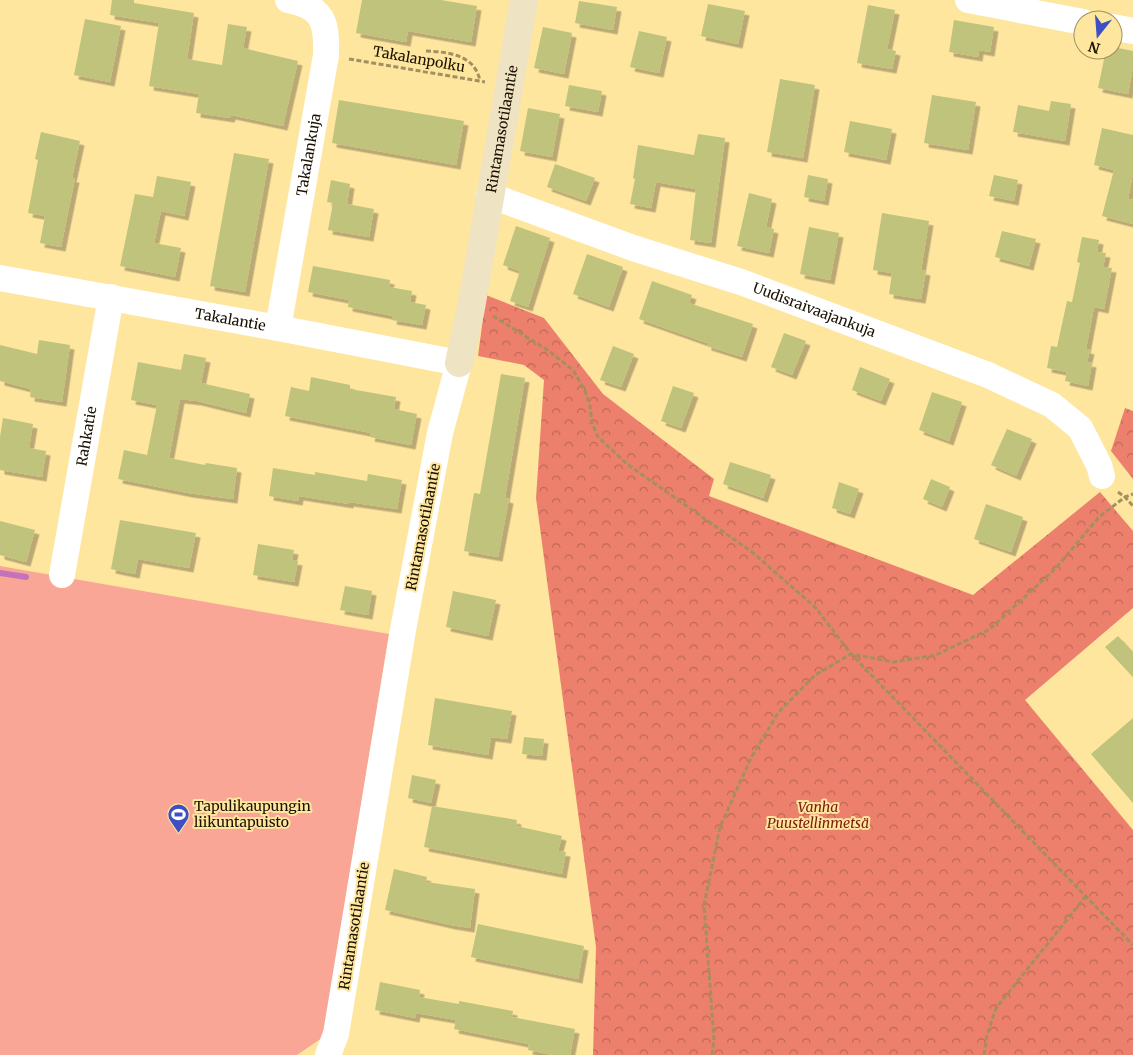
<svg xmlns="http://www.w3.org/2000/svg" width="1133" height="1055" viewBox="0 0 1133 1055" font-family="Merriweather,serif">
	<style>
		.forest { fill: url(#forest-crowns) }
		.park { fill: #faa696 }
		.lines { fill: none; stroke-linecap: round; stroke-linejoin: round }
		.stream { stroke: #c373ba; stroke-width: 6 }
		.building { fill: #bfc37c; filter: url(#shadow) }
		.path { stroke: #a2905f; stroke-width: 3; stroke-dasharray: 5 2.5; stroke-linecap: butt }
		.street { stroke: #fff; stroke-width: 26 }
		.secondary { stroke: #eee3c2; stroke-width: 28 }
		.labels { text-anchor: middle; stroke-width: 4; stroke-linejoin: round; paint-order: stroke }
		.street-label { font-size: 14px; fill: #191000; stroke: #fee69e }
		.poi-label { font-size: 14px; fill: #191000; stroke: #fee69e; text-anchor: start }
		.park-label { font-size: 14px; font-style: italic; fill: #7a190c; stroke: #fee69e }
	</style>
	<defs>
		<pattern id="forest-crowns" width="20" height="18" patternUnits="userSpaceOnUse" patternTransform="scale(1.25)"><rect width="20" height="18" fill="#ec806d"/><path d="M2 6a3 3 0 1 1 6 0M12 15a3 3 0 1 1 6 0" fill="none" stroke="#be6757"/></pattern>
		<filter id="shadow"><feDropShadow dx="4.5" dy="4.5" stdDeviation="0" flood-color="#0004"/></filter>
	</defs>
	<rect width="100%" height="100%" fill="#fee69e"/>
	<g class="forest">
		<path d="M486,295L544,318L603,394L714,479L709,496L973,595L1100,492L1133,531V608L1025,700L1133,830V1055H593L596,947L536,498L544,380L524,365L478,356Z"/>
		<path d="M1125,408L1133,411V479L1111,451Z"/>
	</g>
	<path class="park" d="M0,566L389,634L324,1032L322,1038L297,1055H0Z"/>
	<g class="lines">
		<path class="stream" d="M0,573L26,577"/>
	</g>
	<g class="building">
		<path d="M112,0H134V3L194,13L187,59L222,65L228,24L247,27L243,48L298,61L283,126L231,115L230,118L196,113L199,94L149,86L159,23L110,15Z"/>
		<path d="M362,0H441L477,6L471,42L408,31L406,42L356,33Z"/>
		<path d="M579,1L617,7L613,30L575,23Z"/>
		<path d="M708,4L745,11L738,44L701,36Z"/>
		<path d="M868,5L895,10L887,49L896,51L892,69L857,63Z"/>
		<path d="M85,19L121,26L110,82L74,75Z"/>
		<path d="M954,20L994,27L990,52L979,50L978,57L949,52Z"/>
		<path d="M543,27L572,33L564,74L534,68Z"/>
		<path d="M639,31L667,37L659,73L630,67Z"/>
		<path d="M1113,47L1133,51V67L1128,94L1098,88L1106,50H1113Z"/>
		<path d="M780,79L815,85L803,158L767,152Z"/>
		<path d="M569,85L602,91L598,112L565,106Z"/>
		<path d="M932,95L976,102L968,150L924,143Z"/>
		<path d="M339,100L464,121L456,165L332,143Z"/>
		<path d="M1051,101L1071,104L1065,141L1013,132L1018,105L1049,111Z"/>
		<path d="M528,108L560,114L552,157L520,151Z"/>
		<path d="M850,121L892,129L886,160L844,152Z"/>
		<path d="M1102,128L1133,135V173L1128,199L1133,200V224L1102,216L1114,170L1094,165Z"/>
		<path d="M41,132L80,141L72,178H75L61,247L40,243L45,216L28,213L38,160L35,159Z"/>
		<path d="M698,134L725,138L711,243L690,240L696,189L656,182L651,208L630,204L635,179L633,178L638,145L694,155Z"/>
		<path d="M234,153L269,159L245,292L210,286Z"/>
		<path d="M555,164L595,178L586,201L547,187Z"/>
		<path d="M808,175L828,179L824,201L804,197Z"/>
		<path d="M994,175L1018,180L1014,201L989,196Z"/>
		<path d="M157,176L191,182L184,216L161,211L154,243L181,248L175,277L120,266L135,194L153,197Z"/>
		<path d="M331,180L350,184L347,204L374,209L369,237L328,230L333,203L327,202Z"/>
		<path d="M749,193L772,199L766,227L774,229L769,253L737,246Z"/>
		<path d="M882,213L929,221L921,270L926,271L921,299L889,294L892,273L873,270Z"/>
		<path d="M516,226L550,238L528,307L510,301L520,271L503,265Z"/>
		<path d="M809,227L839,233L830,280L800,274Z"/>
		<path d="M1002,231L1036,239L1029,266L995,257Z"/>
		<path d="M1082,237L1099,240L1097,252L1106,253L1103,267L1112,268L1104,309L1094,307L1086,349L1090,350L1087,362L1092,363L1088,386L1065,381L1067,372L1047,368L1051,346L1057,347L1067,301L1072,302L1080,263L1077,262Z"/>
		<path d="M587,254L623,267L609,307L573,294Z"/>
		<path d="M313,266L390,280L389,287L412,291L410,302L426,305L422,325L392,320L393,316L348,307L349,300L308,292Z"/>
		<path d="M652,281L692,295L689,303L753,324L742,357L707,346V343L639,319Z"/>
		<path d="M784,333L806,341L792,375L771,367Z"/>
		<path d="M39,340L70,345L62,402L30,397L31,389L0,381V345L37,354Z"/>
		<path d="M613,346L634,354L621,387L600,380Z"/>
		<path d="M184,354L206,358L201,383L250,394L246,413L197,401L180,399L169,458L205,465L206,463L237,468L233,499L188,493L118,479L124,450L147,455L157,405L131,400L138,362L181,370Z"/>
		<path d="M860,367L890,379L881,401L852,390Z"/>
		<path d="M501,374L525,378L505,498L509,499L498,557L464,551L474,493L480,494Z"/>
		<path d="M311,377L350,385V389L396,397L394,409L417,414L411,445L370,437L371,433L285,416L291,387L309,391Z"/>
		<path d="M673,386L694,393L681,428L661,421Z"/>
		<path d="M932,392L962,402L949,441L919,430Z"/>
		<path d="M3,418L33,424L29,448L46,451L42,477L0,470V437Z"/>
		<path d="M1007,429L1032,439L1016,476L991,465Z"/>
		<path d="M730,462L771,475L763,498L723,484Z"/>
		<path d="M273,468L315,475V472L367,481L368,474L402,480L397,509L349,502V504L299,496L298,501L269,496Z"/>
		<path d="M931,479L950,487L942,507L923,499Z"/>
		<path d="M839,482L859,489L850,514L832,508Z"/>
		<path d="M986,504L1023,517L1011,552L974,539Z"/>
		<path d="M120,520L196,533L189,568L138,559L135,574L111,569Z"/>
		<path d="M0,521L35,530L26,562L0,555Z"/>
		<path d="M258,544L294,550L292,560L298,561L294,582L253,575Z"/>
		<path d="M345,586L372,591L368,615L340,610Z"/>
		<path d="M453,591L496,600L488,636L446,627Z"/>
		<path d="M1118,636L1133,652V677L1105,647Z"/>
		<path d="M435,698L512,711L507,739L491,737L488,755L428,745Z"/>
		<path d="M1133,718V803L1091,754Z"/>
		<path d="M524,737L544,739L542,756L522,754Z"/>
		<path d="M412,775L436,780L431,803L408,798Z"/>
		<path d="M432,806L517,820L516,826L562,836L558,851L566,852L562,874L424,847Z"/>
		<path d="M394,869L427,877L426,882L475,889L470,928L451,925L385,910Z"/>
		<path d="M478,924L584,946L578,979L471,957Z"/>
		<path d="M380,982L420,990L419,997L459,1004V1001L513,1011L512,1017L575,1029L570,1055H553L528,1050L529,1044L454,1029L456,1020L416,1013L415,1018L375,1010Z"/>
	</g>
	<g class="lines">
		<g class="path">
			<path d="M426,51C449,52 475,55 480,81"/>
			<path d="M349,59L485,82"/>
			<path d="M493,316L549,351L573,370L585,391L590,406L592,423L598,437L627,464L752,552L815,607L851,654L1133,945"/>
			<path d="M1118,492L1125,497L1133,506"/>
			<path d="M712,1055L714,1040L704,905L720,827L751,758L778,713L815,675L851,654L894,662L936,655L990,629L1056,568L1099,517L1125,497L1133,494"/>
			<path d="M984,1055L987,1035L996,1008L1086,896"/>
		</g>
		<g class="street">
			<path d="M968,0L1083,22"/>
			<path d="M1113,27L1133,31"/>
			<path id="s1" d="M489,195L633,248L741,282L988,375L1052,405L1080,428L1099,465L1102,476"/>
			<path id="s2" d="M0,278L278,328L459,363L440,433L403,630L336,1034L328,1055"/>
			<path id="s3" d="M278,328L326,55C327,23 324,7 288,0"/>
			<path id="s4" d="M62,575L111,297"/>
		</g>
		<path class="secondary" id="s5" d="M459,363L471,308L524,0"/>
	</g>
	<defs>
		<symbol id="stadium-pin" viewBox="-11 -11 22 30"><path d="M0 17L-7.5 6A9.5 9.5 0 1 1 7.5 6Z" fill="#3d4fc2" stroke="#fee69e"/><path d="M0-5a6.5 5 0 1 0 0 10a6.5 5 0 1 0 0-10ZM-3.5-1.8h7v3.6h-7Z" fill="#fff"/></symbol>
	</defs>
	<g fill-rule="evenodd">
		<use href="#stadium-pin" x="166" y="802" width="25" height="34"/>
	</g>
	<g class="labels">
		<g class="street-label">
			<text transform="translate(419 59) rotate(10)" y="5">Takalanpolku</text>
			<text dy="5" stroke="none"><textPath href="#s5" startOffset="238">Rintamasotilaantie</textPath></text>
			<text dy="5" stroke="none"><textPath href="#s3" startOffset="176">Takalankuja</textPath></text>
			<text dy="5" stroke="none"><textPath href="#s1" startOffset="345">Uudisraivaajankuja</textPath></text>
			<text dy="5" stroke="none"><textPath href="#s2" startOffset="234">Takalantie</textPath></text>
			<text dy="5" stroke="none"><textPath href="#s4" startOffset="141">Rahkatie</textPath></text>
			<text transform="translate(423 527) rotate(-79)" y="5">Rintamasotilaantie</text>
			<text transform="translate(354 926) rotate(-81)" y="5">Rintamasotilaantie</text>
		</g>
		<g class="poi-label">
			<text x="194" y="811">Tapulikaupungin<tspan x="194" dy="16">liikuntapuisto</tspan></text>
		</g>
		<g class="park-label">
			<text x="818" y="812">Vanha<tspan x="818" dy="16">Puustellinmetsä</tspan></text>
		</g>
	</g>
	<g transform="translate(1098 35) rotate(197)"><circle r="24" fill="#fee69e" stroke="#a2905f"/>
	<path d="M0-4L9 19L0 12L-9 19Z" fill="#3d4fc2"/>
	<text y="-8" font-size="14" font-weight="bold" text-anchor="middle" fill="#191000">N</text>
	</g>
</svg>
